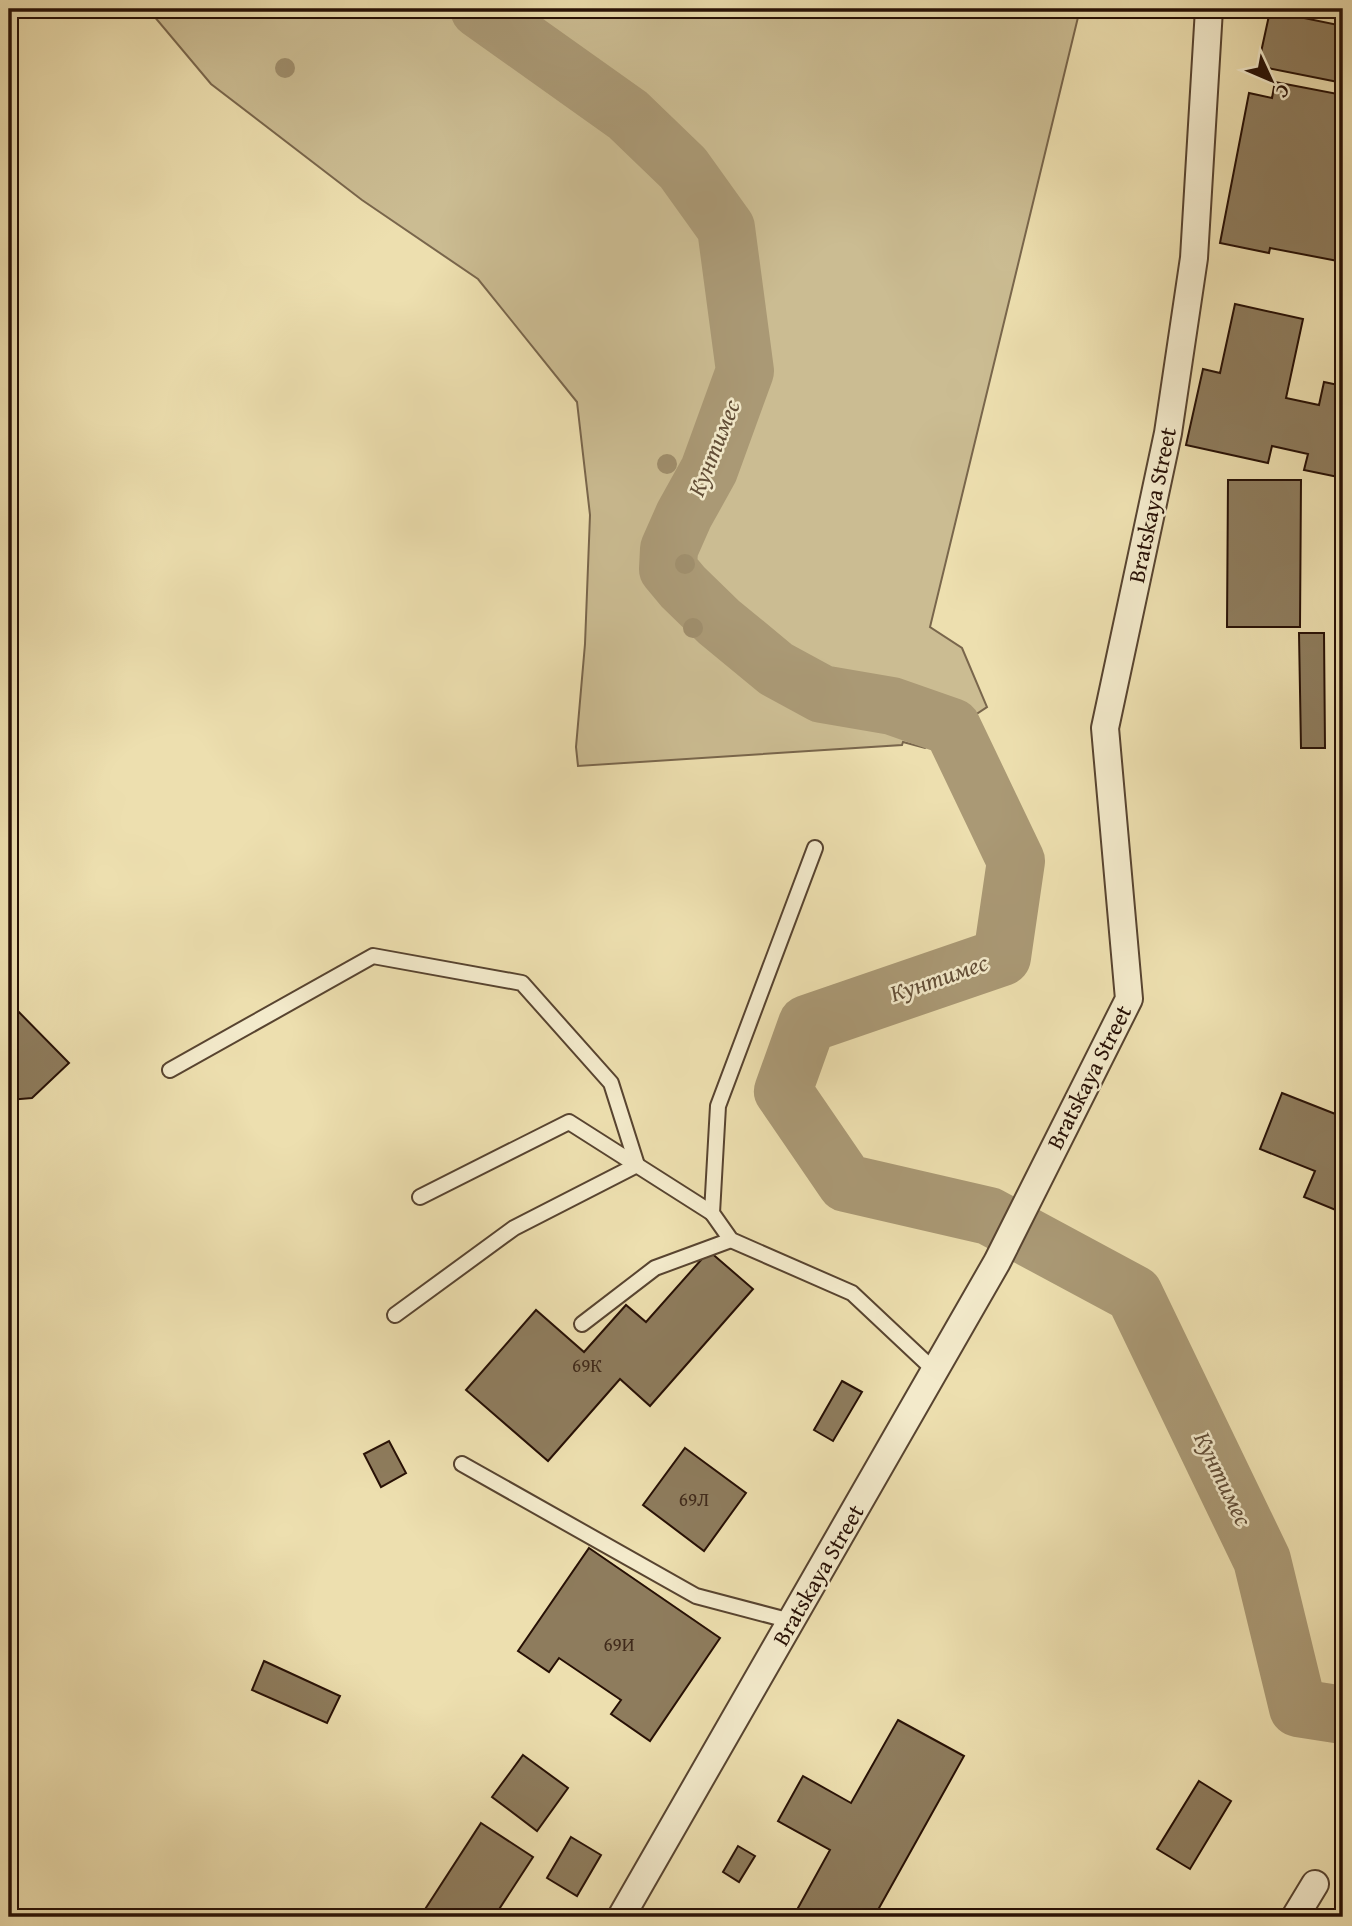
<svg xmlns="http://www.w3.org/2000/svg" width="1352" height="1926" viewBox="0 0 1352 1926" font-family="'Gentium Book Plus',serif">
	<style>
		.green { fill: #cbbc92; stroke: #79664c; stroke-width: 2 }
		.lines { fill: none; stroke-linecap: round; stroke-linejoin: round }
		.river { stroke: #aa9975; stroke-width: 58 }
		.building { fill: #8e7c5d; stroke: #271005; stroke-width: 2 }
		.lane-casing { stroke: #584430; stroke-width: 18 }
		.street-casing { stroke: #584430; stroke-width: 30 }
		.lane { stroke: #f3eacb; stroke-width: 14 }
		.street { stroke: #f3eacb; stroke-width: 26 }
		.tree { fill: #9f8e6c }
		.labels { text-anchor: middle; stroke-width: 5; stroke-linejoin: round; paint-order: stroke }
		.number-label { font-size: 19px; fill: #412b1b }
		.street-label { font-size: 23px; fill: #271005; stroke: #f3eacb }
		.water-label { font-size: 24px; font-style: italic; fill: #624e37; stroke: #f3eacb }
	</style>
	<rect width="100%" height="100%" fill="#eddfaf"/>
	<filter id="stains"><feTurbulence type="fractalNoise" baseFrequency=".00286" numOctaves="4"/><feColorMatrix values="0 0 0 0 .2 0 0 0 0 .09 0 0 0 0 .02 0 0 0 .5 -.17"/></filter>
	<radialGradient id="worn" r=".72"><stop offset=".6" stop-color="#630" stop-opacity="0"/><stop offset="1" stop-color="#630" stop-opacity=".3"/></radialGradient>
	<path class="green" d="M148,9H1080L930,627L962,648L987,707L925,748L903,742L902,745L578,766L576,747L585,644L590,515L577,402L478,279L362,200L211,84Z"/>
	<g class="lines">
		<path class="river" d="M479,9L628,115L683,168L726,228L745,371L709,470L684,515L669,549L668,569L683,587L719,622L776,669L822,694L892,706L952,727L1016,861L1002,957L807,1024L783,1091L846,1183L989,1216L1134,1294L1262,1560L1298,1708L1343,1715"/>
	</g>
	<g class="building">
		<path d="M1270,11L1343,26V83L1258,66Z"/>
		<path d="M1275,82L1343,95V262L1270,248L1269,253L1220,243L1249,93L1272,98Z"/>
		<path d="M1235,304L1303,319L1286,398L1319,405L1324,382L1343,386V478L1304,470L1308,454L1272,446L1268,463L1186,445L1203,369L1220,373Z"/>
		<path d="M1228,480H1301L1300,627H1227Z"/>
		<path d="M1299,633H1324L1325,748H1301Z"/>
		<path d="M9,1002L69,1063L32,1098L9,1100Z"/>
		<path d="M1282,1093L1343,1117V1213L1304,1197L1315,1171L1260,1149Z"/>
		<path d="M709,1251L753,1289L650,1406L620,1379L548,1461L466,1390L536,1310L584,1352L626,1305L646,1322Z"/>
		<path d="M842,1381L862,1392L833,1441L814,1430Z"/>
		<path d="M389,1441L406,1473L381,1487L364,1454Z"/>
		<path d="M685,1448L746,1493L704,1551L643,1505Z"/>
		<path d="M589,1548L720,1638L650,1741L611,1714L621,1700L559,1658L549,1672L518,1651Z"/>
		<path d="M264,1661L340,1696L327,1723L252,1690Z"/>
		<path d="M898,1720L964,1756L874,1917H793L830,1850L778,1821L803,1776L851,1803Z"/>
		<path d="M523,1755L568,1788L537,1831L492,1797Z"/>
		<path d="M1199,1781L1231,1801L1190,1869L1157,1849Z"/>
		<path d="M481,1823L533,1857L494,1917H420Z"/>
		<path d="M571,1837L601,1855L577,1896L547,1878Z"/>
		<path d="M738,1846L755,1856L739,1882L723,1872Z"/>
	</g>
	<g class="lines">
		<defs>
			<g id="lane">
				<path d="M815,848L718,1106L712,1213L731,1240L852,1293L935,1371"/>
				<path d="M170,1070L373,956L522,983L611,1083L637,1165L514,1228L395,1315"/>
				<path d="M420,1197L569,1122L712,1213"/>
				<path d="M582,1324L655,1268L731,1240"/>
				<path d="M462,1464L696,1596L791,1621"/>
			</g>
			<g id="street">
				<path d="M621,1917L997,1262L1129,999L1105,728L1168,433L1194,258L1209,9"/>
				<path d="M1295,1917L1315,1884"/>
			</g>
		</defs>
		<use href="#lane" class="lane-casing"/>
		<use href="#street" class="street-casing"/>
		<use href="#lane" class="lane"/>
		<use href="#street" class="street"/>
	</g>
	<g class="tree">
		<circle cx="285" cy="68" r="10"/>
		<circle cx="667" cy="464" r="10"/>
		<circle cx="685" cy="564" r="10"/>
		<circle cx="693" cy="628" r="10"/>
	</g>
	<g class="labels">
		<g class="number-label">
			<text x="587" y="1372">69К</text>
			<text x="694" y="1506">69Л</text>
			<text x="619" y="1651">69И</text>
		</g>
		<g class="street-label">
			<text transform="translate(1152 505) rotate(-78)" y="8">Bratskaya Street</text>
			<text transform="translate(1089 1077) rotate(-63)" y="8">Bratskaya Street</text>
			<text transform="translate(818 1575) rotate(-60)" y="8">Bratskaya Street</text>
		</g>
		<g class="water-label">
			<text transform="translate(714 448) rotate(-68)" y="8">Кунтимес</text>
			<text transform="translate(939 978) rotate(-19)" y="8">Кунтимес</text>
			<text transform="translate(1223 1479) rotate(64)" y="8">Кунтимес</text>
		</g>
	</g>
	<rect width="1352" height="1926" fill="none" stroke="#eddfaf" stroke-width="35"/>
	<rect x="10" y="10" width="1331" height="1905" fill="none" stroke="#271005" stroke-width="3.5"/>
	<rect x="18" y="18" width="1317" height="1891" fill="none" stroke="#271005" stroke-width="2"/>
	<g transform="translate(1271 80) rotate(134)" stroke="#f3eacb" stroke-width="5" paint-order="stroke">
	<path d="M0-5L12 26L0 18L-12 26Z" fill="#271005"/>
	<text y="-10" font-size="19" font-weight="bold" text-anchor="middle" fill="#271005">С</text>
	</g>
	<rect width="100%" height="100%" filter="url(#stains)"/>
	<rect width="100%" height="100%" fill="url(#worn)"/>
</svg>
